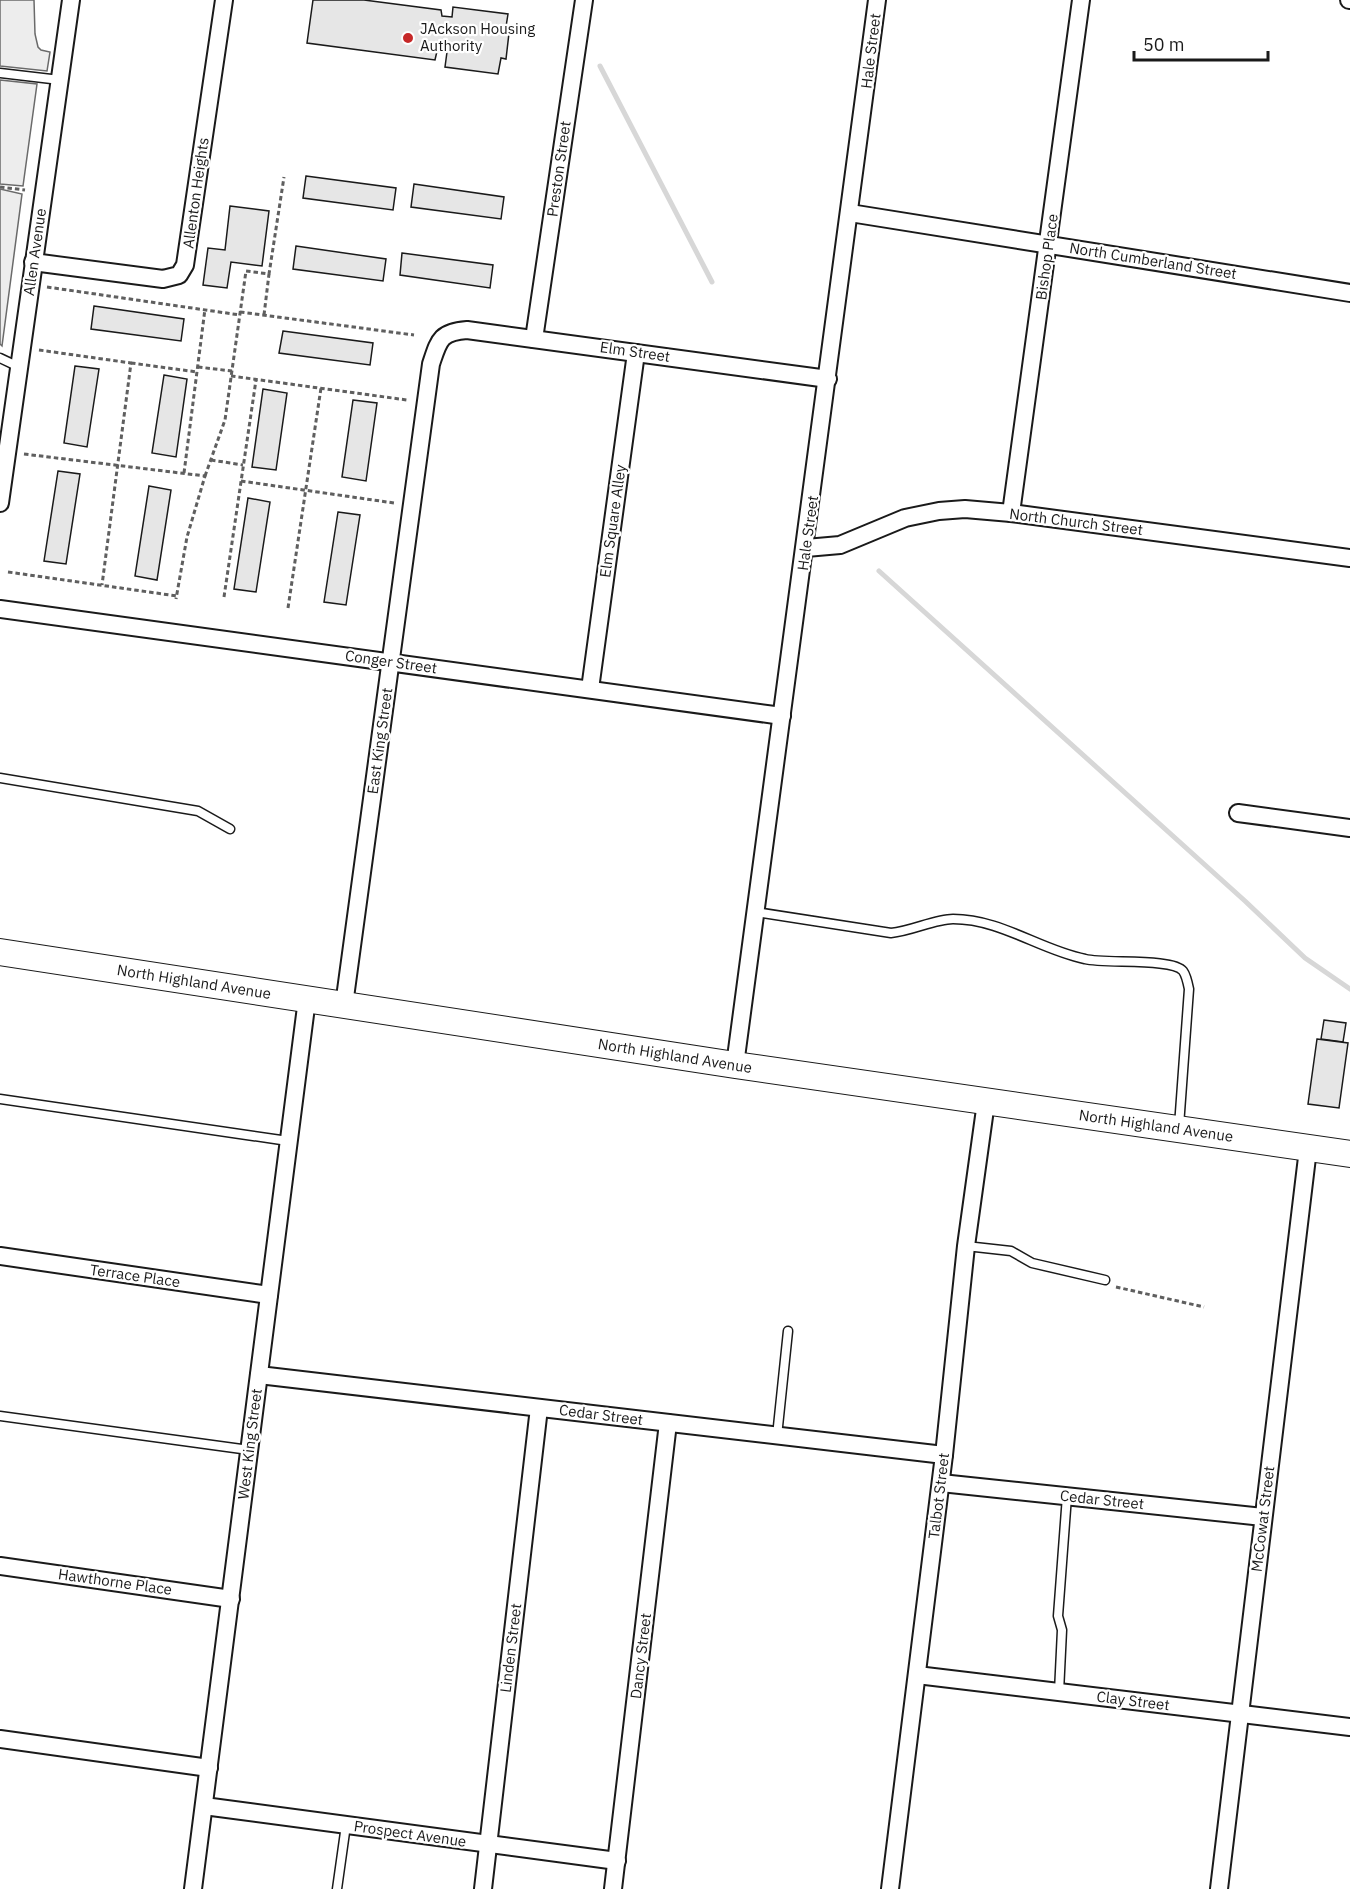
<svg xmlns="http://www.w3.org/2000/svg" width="1350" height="1889" viewBox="0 0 1350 1889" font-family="'IBM Plex Sans',sans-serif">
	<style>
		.built { fill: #ededed; stroke: #6a6a6a; stroke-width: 1.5 }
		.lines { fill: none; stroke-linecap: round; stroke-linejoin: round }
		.stream { stroke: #d7d7d7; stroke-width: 5 }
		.building { fill: #e6e6e6; stroke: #1a1a1a; stroke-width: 1.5 }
		.lane-casing { stroke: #1a1a1a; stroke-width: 11 }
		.street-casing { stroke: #1a1a1a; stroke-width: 20 }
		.primary-casing { stroke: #1a1a1a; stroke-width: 28 }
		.path { stroke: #5f5f5f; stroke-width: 3; stroke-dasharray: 4.5 3; stroke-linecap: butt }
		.lane { stroke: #fff; stroke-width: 8 }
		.street { stroke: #fff; stroke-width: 16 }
		.primary { stroke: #fff; stroke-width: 26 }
		.poi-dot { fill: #c62828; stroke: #fff; stroke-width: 2 }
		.labels { text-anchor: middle; stroke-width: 4.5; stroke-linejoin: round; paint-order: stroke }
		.poi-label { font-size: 15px; fill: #1a1a1a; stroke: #fff; text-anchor: start }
		.street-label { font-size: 15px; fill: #1a1a1a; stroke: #fff }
	</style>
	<rect width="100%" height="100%" fill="#fff"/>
	<g class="built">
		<path d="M0,0H34L35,34L38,47L41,50L50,52L47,71L0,66Z"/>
		<path d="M0,80L37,84L23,186L0,184Z"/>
		<path d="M0,189L22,194L2,346L0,344Z"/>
	</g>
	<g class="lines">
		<g class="stream">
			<path d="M600,66L712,282"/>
			<path d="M879,571L1245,901L1305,958L1350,989"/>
		</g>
	</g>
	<g class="building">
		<path d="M313,0H364L441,10L442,16L452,17L453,7L508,14L505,33H509L506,59L501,58L498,74L445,67L447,52L437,51L435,60L307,43Z"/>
		<path d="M306,176L396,188L393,210L303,198Z"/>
		<path d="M414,184L504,197L501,219L411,207Z"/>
		<path d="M230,206L269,211L262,266L231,262L227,288L203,285L208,248L225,250Z"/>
		<path d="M296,246L386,259L383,281L293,269Z"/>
		<path d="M402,253L493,265L490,288L400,275Z"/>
		<path d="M94,306L184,319L181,341L91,329Z"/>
		<path d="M283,331L373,343L370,365L279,353Z"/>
		<path d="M75,366L99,369L87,447L64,443Z"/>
		<path d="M164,375L187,379L176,457L152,453Z"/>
		<path d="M263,389L287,393L276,470L252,467Z"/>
		<path d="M353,400L377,403L366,481L342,477Z"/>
		<path d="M58,471L80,474L66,564L44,561Z"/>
		<path d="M149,486L171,490L157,580L135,576Z"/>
		<path d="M248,498L270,502L256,592L234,589Z"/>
		<path d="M338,512L360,515L346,605L324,602Z"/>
		<path d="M1324,1020L1346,1023L1343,1042L1321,1039Z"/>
		<path d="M1317,1039L1348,1043L1339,1108L1308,1104Z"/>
	</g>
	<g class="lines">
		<defs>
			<g id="lane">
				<path d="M0,73L60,80"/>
				<path d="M0,358L19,367"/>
				<path d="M0,778L198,811L230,829"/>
				<path d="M756,912L891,933C912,931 935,919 953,919C1001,919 1040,950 1085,959C1105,964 1173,958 1183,971C1186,975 1188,984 1189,989L1179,1126"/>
				<path d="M0,1099L288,1141"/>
				<path d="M966,1246L1011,1251L1032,1263L1105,1280"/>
				<path d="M0,1416L249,1450"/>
				<path d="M777,1436L788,1331"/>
				<path d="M1059,1692L1062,1630L1058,1616L1067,1496"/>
				<path d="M337,1889L346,1825"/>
			</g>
			<g id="street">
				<path d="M1349,0H1350"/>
				<path d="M850,213L1350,293"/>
				<path d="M33,262L163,279L179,275L185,265L224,0"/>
				<path d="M534,339L584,0"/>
				<path d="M0,503L71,0"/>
				<path d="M1011,513L1081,0"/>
				<path d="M806,548L840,545L905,518L939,511L965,509L1011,513L1350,558"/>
				<path d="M0,609L782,716"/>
				<path d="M590,689L636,353"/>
				<path d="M1238,813L1350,828"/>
				<path d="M344,1005L431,364C439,340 440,332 467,330L828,379"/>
				<path d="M735,1065L877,0"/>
				<path d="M0,1256L269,1295"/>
				<path d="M259,1375L944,1455"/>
				<path d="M941,1483L1263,1517"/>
				<path d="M0,1566L231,1599"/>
				<path d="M917,1675L1350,1727"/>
				<path d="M0,1739L209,1768"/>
				<path d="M204,1806L617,1861"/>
				<path d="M193,1889L307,999"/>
				<path d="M483,1889L539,1408"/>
				<path d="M613,1889L668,1423"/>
				<path d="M890,1889L944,1455L966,1246L986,1102"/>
				<path d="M1219,1889L1308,1149"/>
			</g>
			<path id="primary" d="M0,952L735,1065L1350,1154"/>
		</defs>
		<use href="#lane" class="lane-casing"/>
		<use href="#street" class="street-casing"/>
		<use href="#primary" class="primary-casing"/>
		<g class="path">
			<path d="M0,187L25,190"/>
			<path d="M47,287L240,315"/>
			<path d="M240,312L414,335"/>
			<path d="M264,315L269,274"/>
			<path d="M39,350L131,363L102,585"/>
			<path d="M131,363L197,372"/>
			<path d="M198,367L232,371"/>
			<path d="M231,376L407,400"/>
			<path d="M24,454L205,476L187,537L176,599"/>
			<path d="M211,460L243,465"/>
			<path d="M184,473L205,309"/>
			<path d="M205,476L225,420L246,271L269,274L284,177"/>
			<path d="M241,481L394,503"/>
			<path d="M8,572L177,596"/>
			<path d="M224,597L256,380"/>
			<path d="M288,608L321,388"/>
			<path d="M1116,1287L1204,1307"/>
		</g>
		<use href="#lane" class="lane"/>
		<use href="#street" class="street"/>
		<use href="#primary" class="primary"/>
	</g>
	<circle class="poi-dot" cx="408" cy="38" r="6"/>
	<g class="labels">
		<g class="poi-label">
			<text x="420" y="34">JAckson Housing<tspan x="420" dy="17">Authority</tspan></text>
		</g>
		<g class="street-label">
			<text transform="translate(871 51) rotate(-83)" y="5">Hale Street</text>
			<text transform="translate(559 169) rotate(-82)" y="5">Preston Street</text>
			<text transform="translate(196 193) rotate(-82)" y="5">Allenton Heights</text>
			<text transform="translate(35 252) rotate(-82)" y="5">Allen Avenue</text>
			<text transform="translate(1047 257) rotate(-82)" y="5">Bishop Place</text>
			<text transform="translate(1153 261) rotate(9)" y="5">North Cumberland Street</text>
			<text transform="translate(635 352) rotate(8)" y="5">Elm Street</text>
			<text transform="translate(613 521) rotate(-82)" y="5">Elm Square Alley</text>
			<text transform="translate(1076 522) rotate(7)" y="5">North Church Street</text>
			<text transform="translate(808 533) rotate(-82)" y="5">Hale Street</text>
			<text transform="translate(391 662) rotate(8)" y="5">Conger Street</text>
			<text transform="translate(380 741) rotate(-82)" y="5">East King Street</text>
			<text transform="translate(194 982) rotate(9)" y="5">North Highland Avenue</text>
			<text transform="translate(675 1056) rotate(9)" y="5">North Highland Avenue</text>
			<text transform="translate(1156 1126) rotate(8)" y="5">North Highland Avenue</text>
			<text transform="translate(135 1276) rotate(8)" y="5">Terrace Place</text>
			<text transform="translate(601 1415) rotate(7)" y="5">Cedar Street</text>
			<text transform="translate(250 1444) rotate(-83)" y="5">West King Street</text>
			<text transform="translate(939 1496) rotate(-83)" y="5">Talbot Street</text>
			<text transform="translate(1102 1500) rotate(6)" y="5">Cedar Street</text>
			<text transform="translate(1263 1519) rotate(-83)" y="5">McCowat Street</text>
			<text transform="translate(115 1582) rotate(8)" y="5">Hawthorne Place</text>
			<text transform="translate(511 1648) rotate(-83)" y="5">Linden Street</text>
			<text transform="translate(641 1656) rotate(-83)" y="5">Dancy Street</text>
			<text transform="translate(1133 1701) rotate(7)" y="5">Clay Street</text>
			<text transform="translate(410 1834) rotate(8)" y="5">Prospect Avenue</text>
		</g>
	</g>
	<path d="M1134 51v9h134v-9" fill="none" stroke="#1a1a1a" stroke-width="3"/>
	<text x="1143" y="51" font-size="18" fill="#1a1a1a" stroke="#ffffff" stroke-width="4.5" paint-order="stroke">50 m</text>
</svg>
